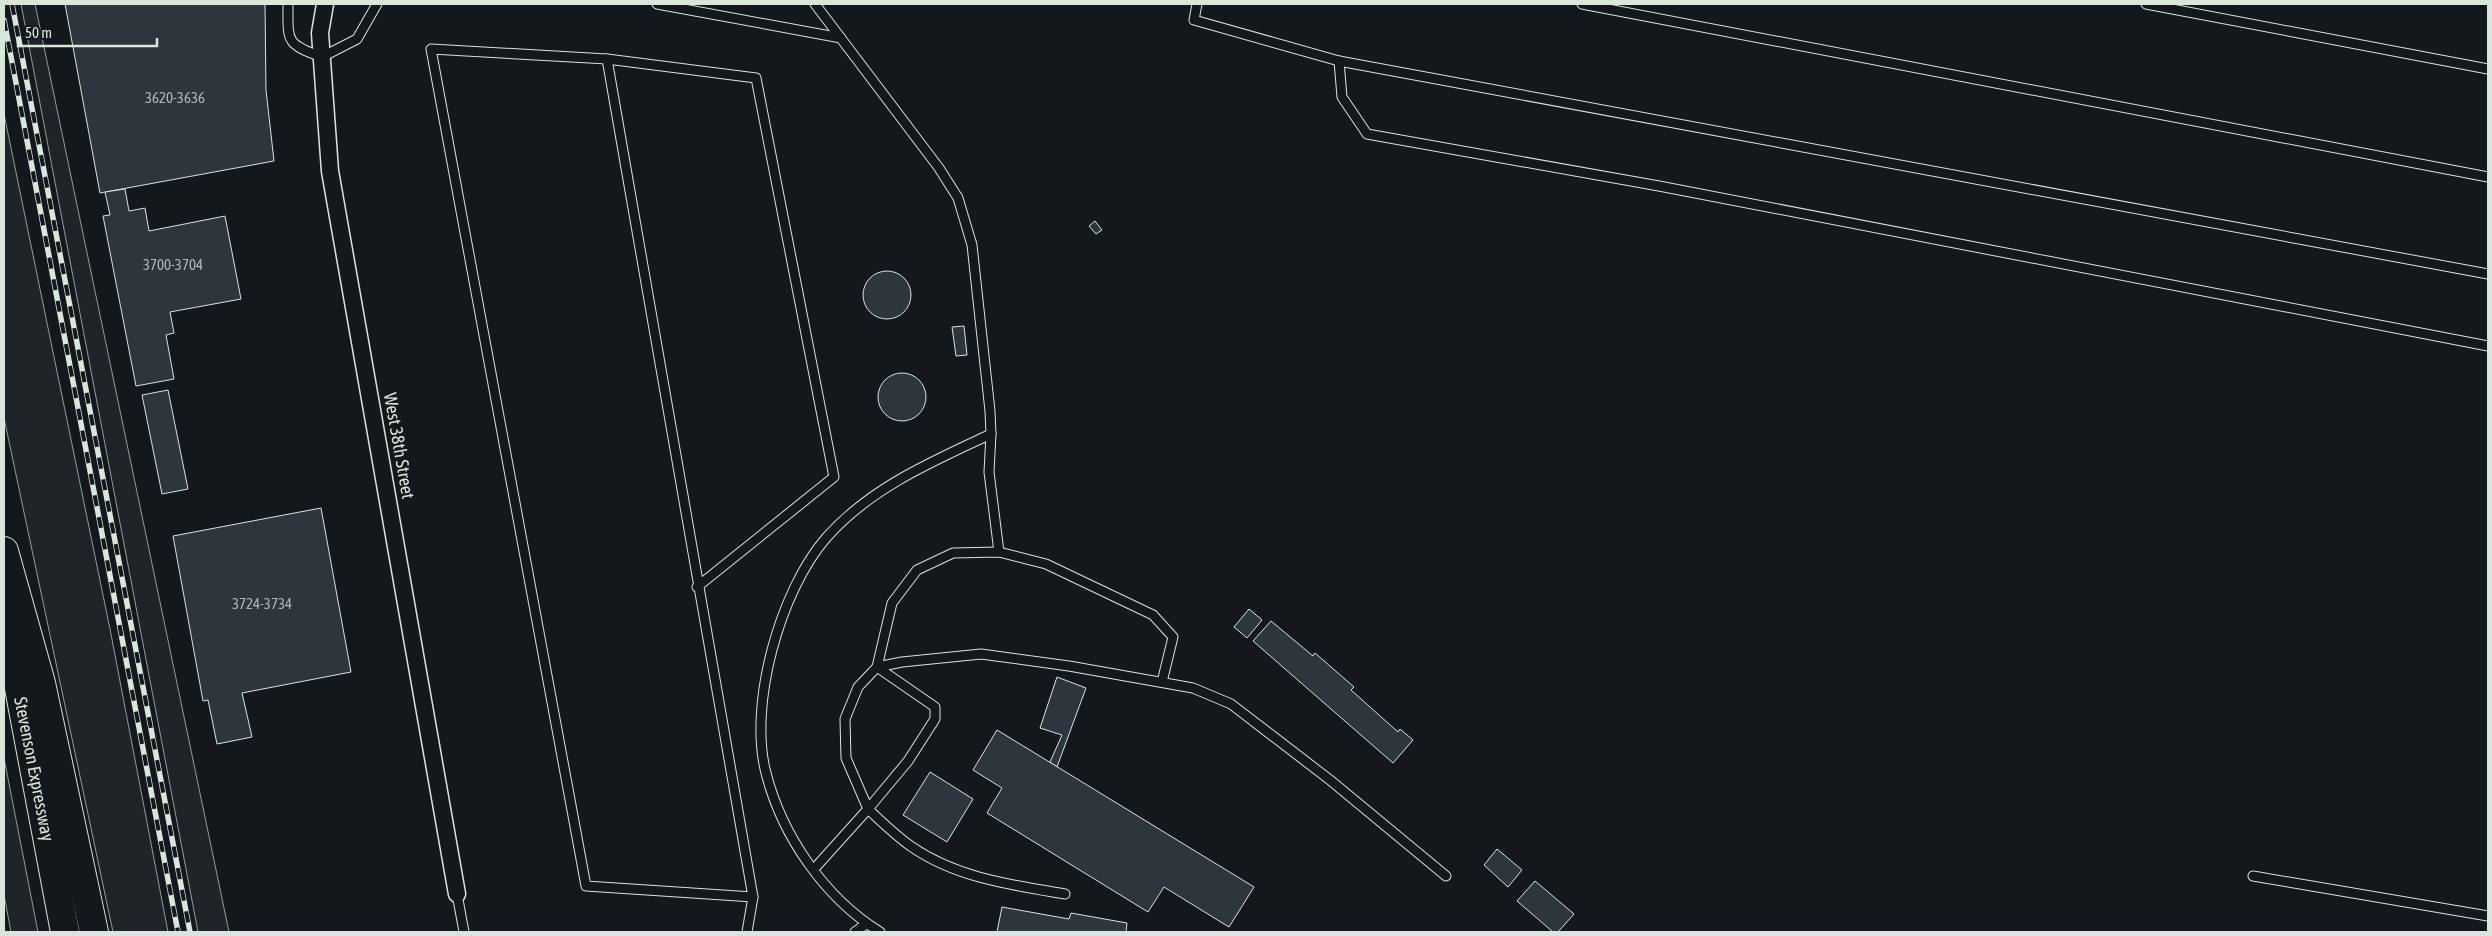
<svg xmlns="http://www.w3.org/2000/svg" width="2492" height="936" viewBox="0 0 2492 936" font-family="'Asap Condensed',sans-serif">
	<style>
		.green { fill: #202428; stroke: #939e99 }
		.building { fill: #2c363c; stroke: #d8e6dc }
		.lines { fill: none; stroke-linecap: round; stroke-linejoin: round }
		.service-casing { stroke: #d8e6dc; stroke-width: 11 }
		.minor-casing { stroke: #d8e6dc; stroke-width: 19 }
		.motorway-casing { stroke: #d8e6dc; stroke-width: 30 }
		.service { stroke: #14181c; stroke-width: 9 }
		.minor { stroke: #14181c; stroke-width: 16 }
		.motorway { stroke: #14181c; stroke-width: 28 }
		.rail-casing { stroke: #d8e6dc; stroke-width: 5.5 }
		.rail { stroke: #14181c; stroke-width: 4; stroke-dasharray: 11; stroke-linecap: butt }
		.labels { text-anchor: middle; stroke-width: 4; stroke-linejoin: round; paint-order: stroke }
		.number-label { font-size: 15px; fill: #adbab4 }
		.street-label { font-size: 18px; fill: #d8e6dc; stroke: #14181c }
	</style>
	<rect width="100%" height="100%" fill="#14181c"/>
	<g class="green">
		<path d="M21,4H35L229,932H198Z"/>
		<path d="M4,114L110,629L168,932H113L4,418Z"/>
		<path d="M4,758L38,932H11L4,895Z"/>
	</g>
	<g class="building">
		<path d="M65,4H265L266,90L274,161L100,193Z"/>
		<path d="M125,189L129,211L145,208L149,231L225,216L241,299L170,312L174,333L166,335L174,379L136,386L103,216L110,215L105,192Z"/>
		<path d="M1095,221L1102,230L1096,234L1089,226Z"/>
		<circle cx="887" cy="295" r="24"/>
		<path d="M964,326L967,355L956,356L952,327Z"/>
		<circle cx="902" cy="397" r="24"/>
		<path d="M168,390L188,489L162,494L142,395Z"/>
		<path d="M321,508L351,672L242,693L252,737L217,744L208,700L203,701L173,536Z"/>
		<path d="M1249,609L1262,620L1247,638L1234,627Z"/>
		<path d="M1271,621L1313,656L1315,653L1354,687L1351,690L1398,732L1400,729L1413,740L1393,763L1253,641Z"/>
		<path d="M1057,677L1086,688L1057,767L1050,762L1062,735L1040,728Z"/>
		<path d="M997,730L1254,887L1229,927L1164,887L1148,912L987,813L1002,788L973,770Z"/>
		<path d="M930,772L973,799L947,842L903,815Z"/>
		<path d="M1497,849L1522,870L1508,887L1484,865Z"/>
		<path d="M1535,881L1574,914L1558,932H1553L1517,901Z"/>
		<path d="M1002,907L1069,919L1071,913L1127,923L1126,932H997Z"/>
	</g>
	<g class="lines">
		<defs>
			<g id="service">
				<path d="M288,4C288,41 285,44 322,57L357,39L377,4"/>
				<path d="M657,4L841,38"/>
				<path d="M815,4L939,168L958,198L972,245L990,411L991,434C931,462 870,488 826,538C780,591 748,705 766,773C782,836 825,898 880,932"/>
				<path d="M1197,4L1194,20L1339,61L2488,274"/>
				<path d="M1582,4L2488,177"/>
				<path d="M2146,4L2488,69"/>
				<path d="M607,59L431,49L586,886L753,897"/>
				<path d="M1339,61L1342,97L1367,134L1659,186L2488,346"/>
				<path d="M991,434L989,472L999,552"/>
				<path d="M697,587L834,477L756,78L607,59L753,897L747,932"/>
				<path d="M814,869L868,809L846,758L845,719L858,687L877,667L902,662L981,654L1069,666L1193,688L1231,704L1330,780L1446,876"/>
				<path d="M2253,876L2488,916"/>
				<path d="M457,894L464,932"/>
				<path d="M1065,894C1012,885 957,878 912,847C896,836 882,822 868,809L908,761L935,719V707L877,667L892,603L917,570L953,553L999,552L1046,564L1153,615L1173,637L1162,682"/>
				<path d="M855,932L866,924"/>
			</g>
			<path id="minor" d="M325,4L320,33L330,171L457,894"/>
			<g id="motorway">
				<path d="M4,551L41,683L94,932"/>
				<path d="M6,619L65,932"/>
			</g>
		</defs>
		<use href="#service" class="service-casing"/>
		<use href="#minor" class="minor-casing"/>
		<use href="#motorway" class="motorway-casing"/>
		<use href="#service" class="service"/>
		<use href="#minor" class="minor"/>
		<use href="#motorway" class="motorway"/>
		<defs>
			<g id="rail">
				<path d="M12,4L190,932"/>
				<path d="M4,20L178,932"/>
			</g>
		</defs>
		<use href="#rail" class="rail-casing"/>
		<use href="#rail" class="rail"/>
	</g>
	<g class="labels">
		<g class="number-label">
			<text x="175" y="103">3620-3636</text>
			<text x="173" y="270">3700-3704</text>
			<text x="262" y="609">3724-3734</text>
		</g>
		<g class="street-label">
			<text transform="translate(399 446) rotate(80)" y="6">West 38th Street</text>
			<text transform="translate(34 769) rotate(79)" y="6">Stevenson Expressway</text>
		</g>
	</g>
	<rect width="2492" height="936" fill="none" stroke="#d8e6dc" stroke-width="10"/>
	<path d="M18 38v8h139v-8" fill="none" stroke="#d8e6dc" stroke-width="2.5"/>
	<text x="25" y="38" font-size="15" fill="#d8e6dc" stroke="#14181c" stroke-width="4" paint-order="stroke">50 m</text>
</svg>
